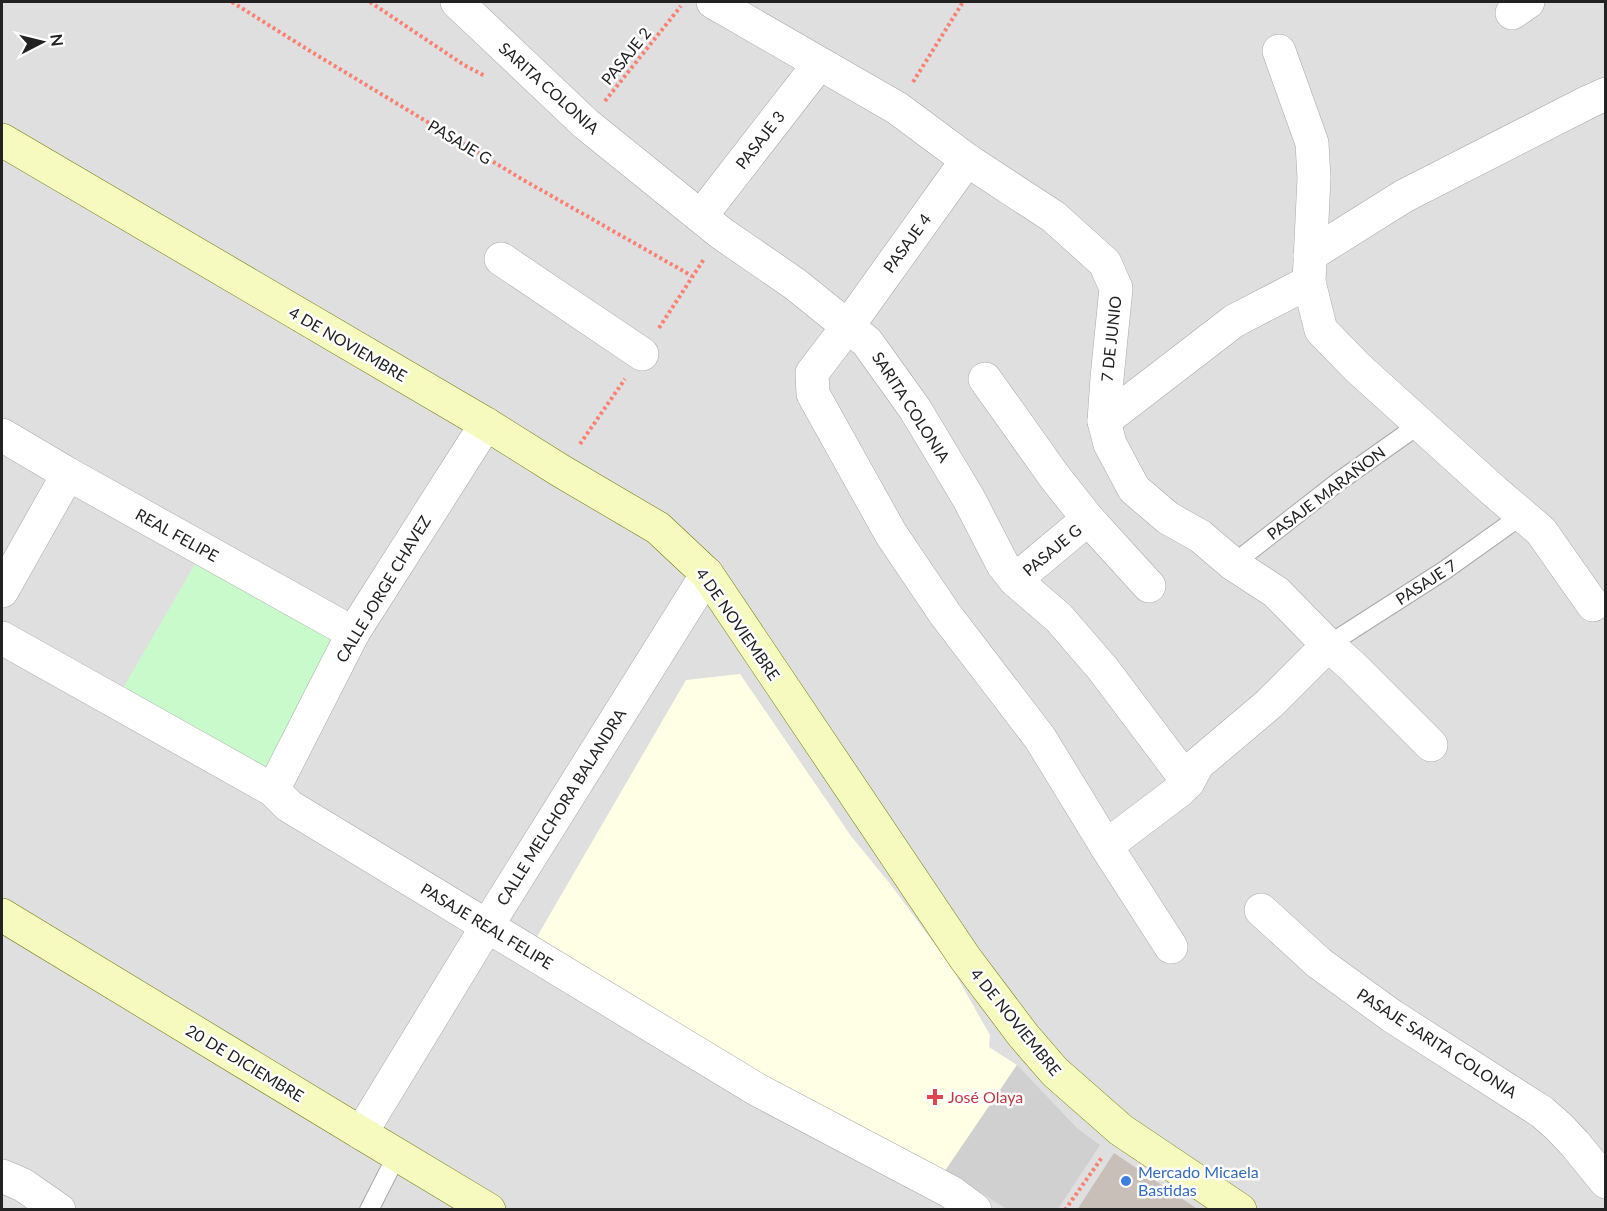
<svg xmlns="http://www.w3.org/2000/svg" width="1607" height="1211" viewBox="0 0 1607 1211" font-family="Lato,sans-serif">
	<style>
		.residential { fill: #e0dfdf }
		.education { fill: #ffffe5 }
		.religious { fill: #d0d0d0 }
		.park { fill: #c8facc }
		.building { fill: #c7bfb8 }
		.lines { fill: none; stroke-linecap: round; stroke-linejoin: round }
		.lane-casing { stroke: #a9a9a9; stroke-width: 20 }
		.street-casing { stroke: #a9a9a9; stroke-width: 34 }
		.secondary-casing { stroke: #707d05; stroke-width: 34 }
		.path { stroke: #fa8072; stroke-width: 4; stroke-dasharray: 3 3; stroke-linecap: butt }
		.lane { stroke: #fff; stroke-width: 18 }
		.street { stroke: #fff; stroke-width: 33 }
		.secondary { stroke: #f7fabf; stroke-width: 33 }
		.health-dot { fill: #e0444e; stroke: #fff; stroke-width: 2 }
		.shop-dot { fill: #3f7fe0; stroke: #fff; stroke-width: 2 }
		.labels { text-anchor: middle; stroke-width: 5; stroke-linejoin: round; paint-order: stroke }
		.street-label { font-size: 16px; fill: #222; stroke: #fff }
		.health-label { font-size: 16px; fill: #be3a42; stroke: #fff; text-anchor: start }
		.shop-label { font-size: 16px; fill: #366cbe; stroke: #fff; text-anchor: start }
	</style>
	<rect width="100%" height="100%" fill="#f2efe9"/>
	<rect class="residential" x="2" y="2" width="1603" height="1207"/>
	<path class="education" d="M740,674L851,836L891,885L952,968L990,1035L989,1047L1017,1065L945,1171L856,1129L531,947L686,680Z"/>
	<path class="religious" d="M1017,1065L1077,1128L1100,1145L1058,1209H1007L945,1171Z"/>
	<path class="park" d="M198,559L340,637L269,777L119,695Z"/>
	<path class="building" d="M1114,1153L1199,1210H1077Z"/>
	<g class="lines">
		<defs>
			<g id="lane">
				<path d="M1233,564L1338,482L1420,424"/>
				<path d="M1328,645L1445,570L1522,515"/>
				<path d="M369,1210L397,1155"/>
			</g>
			<g id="street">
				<path d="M457,2L586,124L721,233L795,284L867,342L915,409L969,499L1003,565L1015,580L1059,618L1103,669L1188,782"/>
				<path d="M713,2L897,108L967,160L1054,217L1105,263L1116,288L1107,378L1104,421L1110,444L1134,489L1168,518L1200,536L1233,564L1276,592L1328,645L1352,666L1431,745"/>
				<path d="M1512,13L1528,2"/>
				<path d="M1279,51L1312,143L1314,178L1309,282L1321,330L1358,368L1494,491L1541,531L1593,605"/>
				<path d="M967,160L848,326L812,373L813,394L891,534L945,614L1040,738L1106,846L1171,947"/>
				<path d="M701,216L819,64"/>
				<path d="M1310,255L1404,196L1588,102L1606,94"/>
				<path d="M501,259L642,354"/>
				<path d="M985,379L1054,476L1088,519L1149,586"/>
				<path d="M1104,421L1234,321L1309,282"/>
				<path d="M2,435L68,474L353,633"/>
				<path d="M1015,580L1088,519"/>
				<path d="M2,591L68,474"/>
				<path d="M2,638L273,790L289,806L756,1089L951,1192L975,1210"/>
				<path d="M273,790L353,633L486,424"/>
				<path d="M1106,846L1179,791L1188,782L1198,764L1269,704L1328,645"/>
				<path d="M1261,910L1319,963L1392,1016L1542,1112L1559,1127L1575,1144L1606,1182"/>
				<path d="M361,1133L487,926L707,574"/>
				<path d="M2,1176L23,1185L59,1210"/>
			</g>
			<g id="secondary">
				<path d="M2,140L486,424L561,471L658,528L707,574L965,958L1023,1035L1055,1072L1121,1130L1240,1210"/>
				<path d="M2,915L361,1133L489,1210"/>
			</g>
		</defs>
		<use href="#lane" class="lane-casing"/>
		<use href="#street" class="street-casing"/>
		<use href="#secondary" class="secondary-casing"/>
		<g class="path">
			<path d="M232,2L310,51L520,178L692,276"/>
			<path d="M370,2L464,65L485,76"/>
			<path d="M913,82L963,2"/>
			<path d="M605,101L681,6"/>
			<path d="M659,328L704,259"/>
			<path d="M580,444L625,379"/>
			<path d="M1065,1210L1103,1156"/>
		</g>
		<use href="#lane" class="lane"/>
		<use href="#street" class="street"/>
		<use href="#secondary" class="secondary"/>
	</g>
	<path class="health-dot" d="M932 1088h6v6h6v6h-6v6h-6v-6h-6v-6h6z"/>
	<circle class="shop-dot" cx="1126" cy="1181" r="6"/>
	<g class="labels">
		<g class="street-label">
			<text transform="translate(626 56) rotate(-51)" y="6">PASAJE 2</text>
			<text transform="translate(549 88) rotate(42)" y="6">SARITA COLONIA</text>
			<text transform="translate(760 140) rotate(-52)" y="6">PASAJE 3</text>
			<text transform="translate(460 142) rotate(31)" y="6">PASAJE G</text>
			<text transform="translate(907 243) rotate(-54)" y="6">PASAJE 4</text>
			<text transform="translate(1111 339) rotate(-84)" y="6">7 DE JUNIO</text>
			<text transform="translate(348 344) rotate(30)" y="6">4 DE NOVIEMBRE</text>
			<text transform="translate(911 407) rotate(57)" y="6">SARITA COLONIA</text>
			<text transform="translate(1326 493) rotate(-37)" y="6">PASAJE MARAÑON</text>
			<text transform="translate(177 535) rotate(29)" y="6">REAL FELIPE</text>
			<text transform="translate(1052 550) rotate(-40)" y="6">PASAJE G</text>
			<text transform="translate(1426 582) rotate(-33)" y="6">PASAJE 7</text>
			<text transform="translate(383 589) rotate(-59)" y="6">CALLE JORGE CHAVEZ</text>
			<text transform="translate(738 624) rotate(55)" y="6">4 DE NOVIEMBRE</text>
			<text transform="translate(561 807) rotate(-58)" y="6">CALLE MELCHORA BALANDRA</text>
			<text transform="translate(487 926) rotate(31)" y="6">PASAJE REAL FELIPE</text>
			<text transform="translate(1016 1022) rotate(51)" y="6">4 DE NOVIEMBRE</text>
			<text transform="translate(1437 1043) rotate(33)" y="6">PASAJE SARITA COLONIA</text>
			<text transform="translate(245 1063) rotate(31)" y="6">20 DE DICIEMBRE</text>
		</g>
		<g class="health-label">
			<text x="948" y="1103">José Olaya</text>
		</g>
		<g class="shop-label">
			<text x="1138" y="1178">Mercado Micaela<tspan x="1138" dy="18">Bastidas</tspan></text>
		</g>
	</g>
	<rect width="1607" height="1211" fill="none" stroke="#222222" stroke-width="6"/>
	<g transform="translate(42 42) rotate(83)" stroke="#ffffff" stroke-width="4.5" paint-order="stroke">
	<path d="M0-4.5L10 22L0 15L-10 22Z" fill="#222222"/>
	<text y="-9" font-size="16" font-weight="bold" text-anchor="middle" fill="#222222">N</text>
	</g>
</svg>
